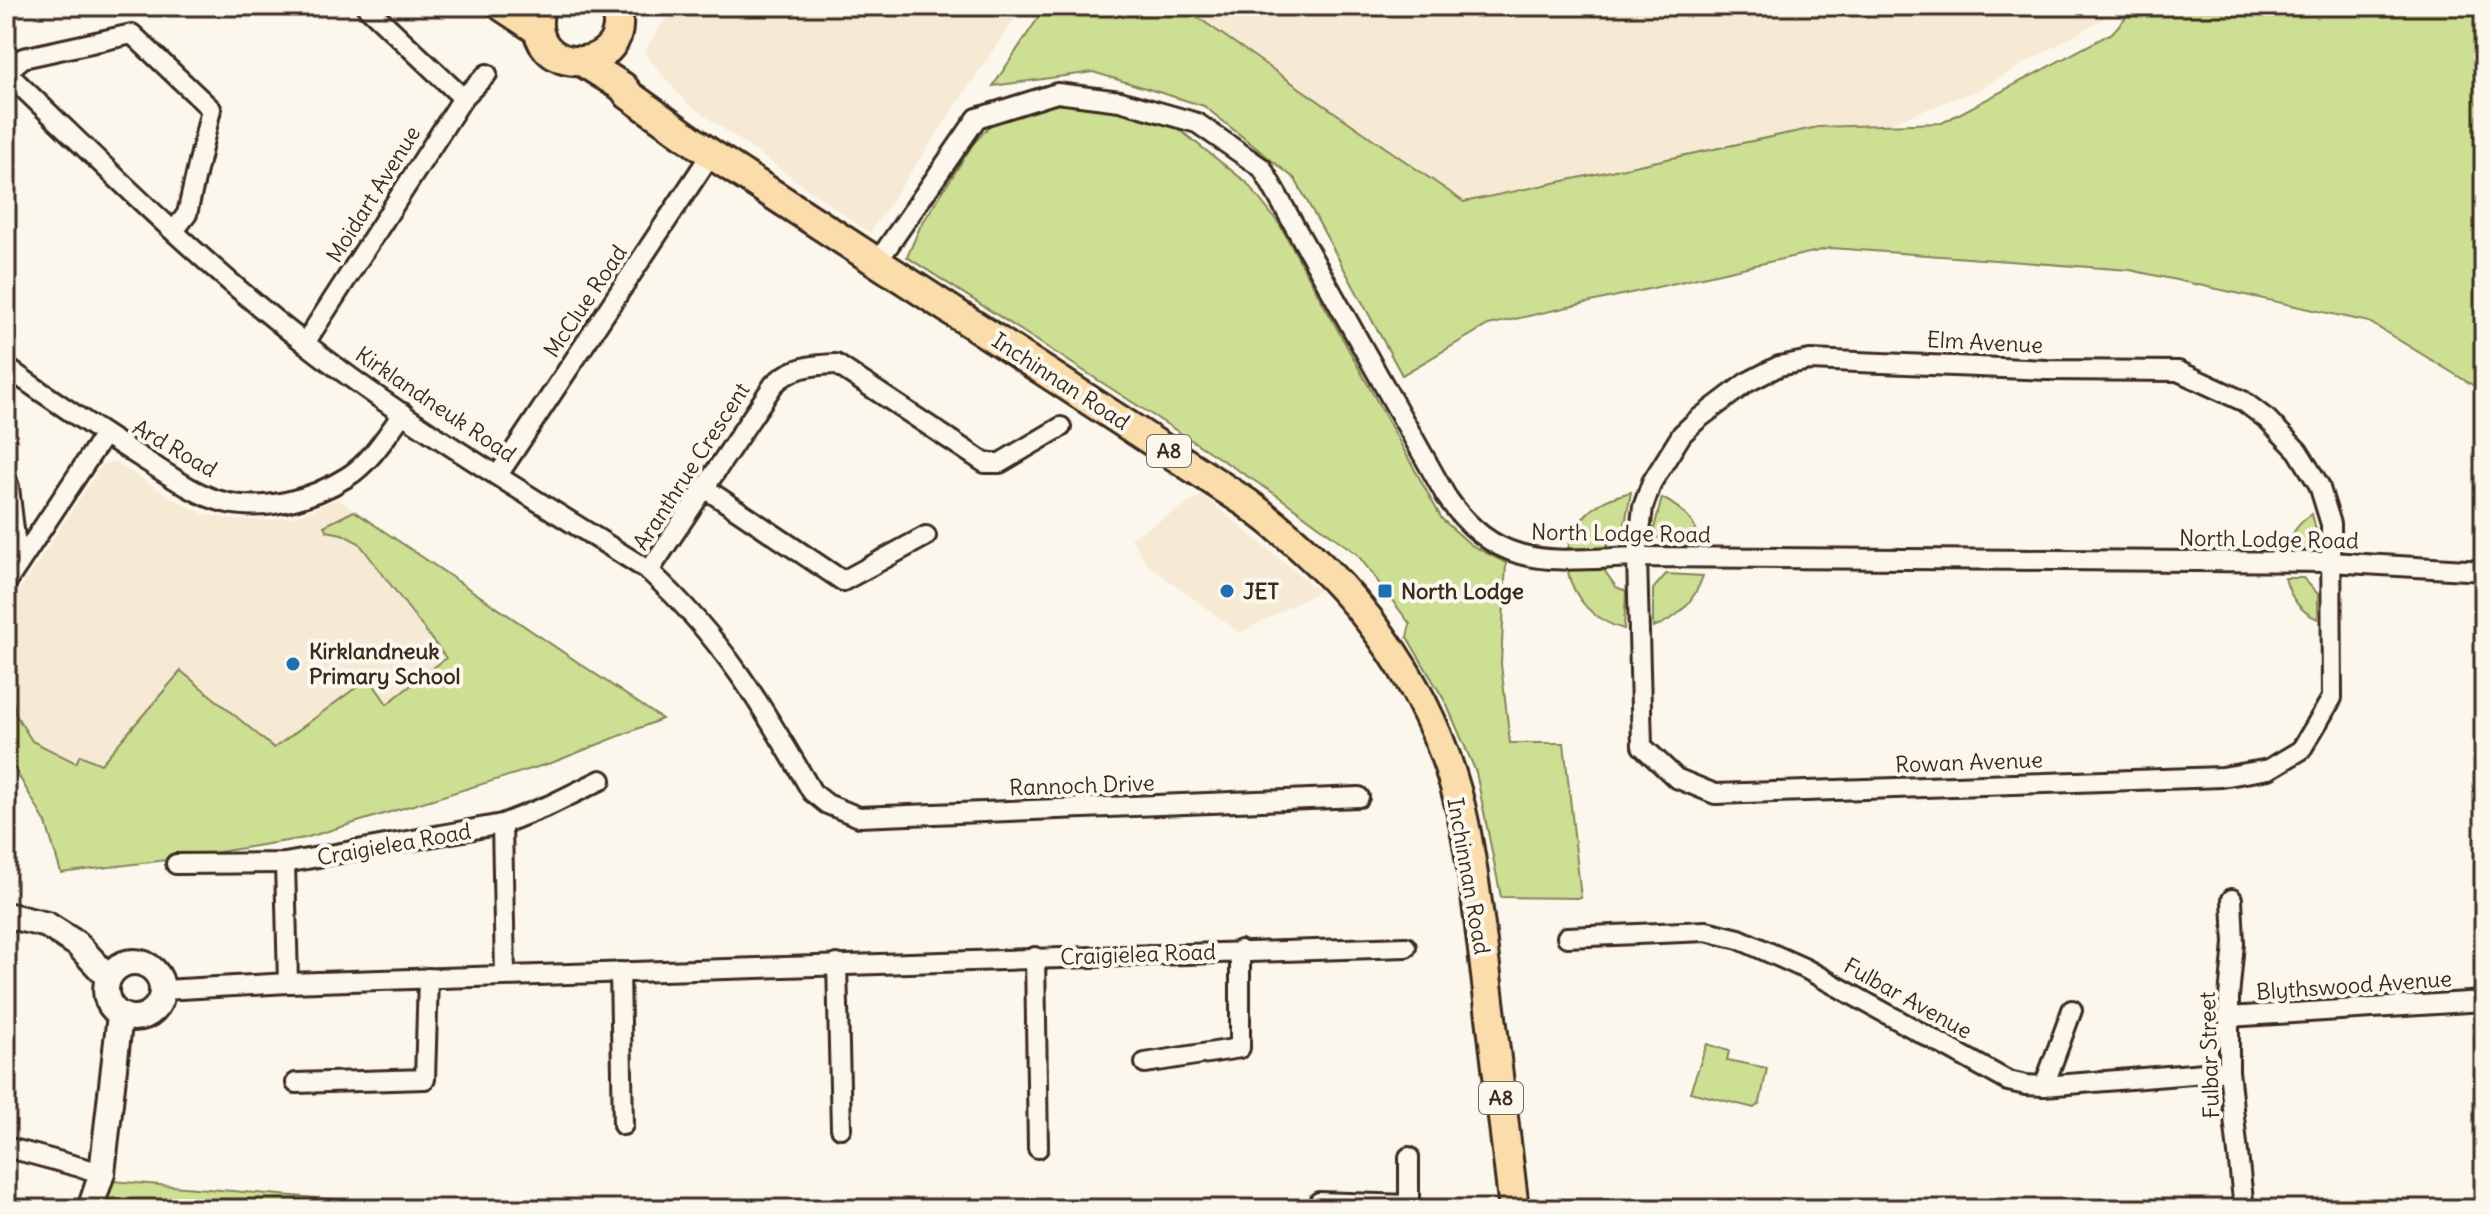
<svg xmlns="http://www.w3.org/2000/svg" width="2490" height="1215" viewBox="0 0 2490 1215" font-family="Delius,sans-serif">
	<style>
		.built { fill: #f6ead4 }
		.green { fill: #ccdf93; stroke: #848458; stroke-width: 2 }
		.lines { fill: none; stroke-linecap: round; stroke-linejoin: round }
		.street-casing { stroke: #3b2a1e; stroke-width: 24 }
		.secondary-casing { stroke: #3b2a1e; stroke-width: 30 }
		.primary-casing { stroke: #3b2a1e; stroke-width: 34 }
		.street { stroke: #fbf7ec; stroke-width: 18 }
		.secondary { stroke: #fbf7ec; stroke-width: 24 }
		.primary { stroke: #faddab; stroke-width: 28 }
		.poi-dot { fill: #1f6fb2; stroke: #fbf7ec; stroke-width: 3 }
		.labels { text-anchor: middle; stroke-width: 8; stroke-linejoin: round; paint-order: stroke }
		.shield { fill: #fbf7ec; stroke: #75685c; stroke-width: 2 }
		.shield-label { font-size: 20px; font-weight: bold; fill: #3b2a1e }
		.street-label { font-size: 22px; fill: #3b2a1e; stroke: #fbf7ec }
		.poi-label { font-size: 22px; font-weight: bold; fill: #3b2a1e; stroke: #fbf7ec; text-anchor: start }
	</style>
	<rect width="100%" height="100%" fill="#fbf7ec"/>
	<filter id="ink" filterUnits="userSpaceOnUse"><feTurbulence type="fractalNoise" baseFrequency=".0125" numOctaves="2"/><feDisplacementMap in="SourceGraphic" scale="16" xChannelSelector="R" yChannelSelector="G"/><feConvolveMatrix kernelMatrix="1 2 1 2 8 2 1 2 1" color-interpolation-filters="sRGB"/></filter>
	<g filter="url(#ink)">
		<g class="built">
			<path d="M680,6H1023L870,233L687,103L662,75L644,52L660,26Z"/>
			<path d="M1116,6H2126L1976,91L1844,140L1453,228Z"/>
			<path d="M114,461L177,501L204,514L235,520H269L291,517L312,510L337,499L662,719L554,762L305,838L61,873L46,823L6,754V610L102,465Z"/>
			<path d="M1202,495L1319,591L1240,633L1147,564L1131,538Z"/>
		</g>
		<g class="green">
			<path d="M1046,6H1164L1200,19L1464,202L1818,127L1942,123L2112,33L2136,6H2484V392L2369,322L2130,270L1831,248L1488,325L1402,375L1295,179L1204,106L1093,72L993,86Z"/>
			<path d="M1047,104L1101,105L1176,127L1246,182L1280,225L1442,519L1471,545L1506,563L1501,664L1510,743H1564L1581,898L1501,897L1476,772L1446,703L1407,637L1410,624L1357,554L1278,496L907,257L920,227L973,144L993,122Z"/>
			<path d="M1631,492L1624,529L1609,541L1605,549L1568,548C1578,514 1597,500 1631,492Z"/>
			<path d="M1662,498C1683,508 1697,525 1703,547L1667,548L1653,532Z"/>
			<path d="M354,511L662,719L554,762L305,838L175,859L61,873L46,823L6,754V687L10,688L16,715L32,741L76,763L80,755L101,764L181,671L274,748L369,678L387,704L446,658L359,543L342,534L327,531L324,526Z"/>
			<path d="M2312,514L2318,538L2304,551H2285C2290,534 2298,523 2312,514Z"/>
			<path d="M1567,569L1604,570L1616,587L1626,591L1624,629C1594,621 1574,600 1567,569Z"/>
			<path d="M1666,574L1703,576C1694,601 1679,619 1653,627V589Z"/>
			<path d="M2285,578H2303L2318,594V619C2300,612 2290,597 2285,578Z"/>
			<path d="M1707,1044L1729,1051L1727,1060L1767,1068L1760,1103L1754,1108L1690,1092Z"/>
			<path d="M112,1181L448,1209H99Z"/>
		</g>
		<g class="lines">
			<defs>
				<g id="street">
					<path d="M366,6L463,98"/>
					<path d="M6,72C104,165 199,262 306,344C414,428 534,498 649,571C723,639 763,707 812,792L827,804L859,817L1359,797"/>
					<path d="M6,72L23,58L132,34L211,109L187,214L174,231"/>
					<path d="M878,261L977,118L1057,93L1120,101L1197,123L1262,168L1446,496C1499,573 1554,560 1637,557L2330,562L2484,571"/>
					<path d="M305,343L463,98L487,74"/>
					<path d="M1810,360L2047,370L2178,371L2243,401L2268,420L2298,451L2319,485L2331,524L2332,698L2301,750L2269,769L2222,777L1715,794L1676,778L1642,746L1637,557L1643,507L1652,482L1682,434L1697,420L1746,383L1779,366Z"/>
					<path d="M6,367C52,400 100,432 148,462C172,477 196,495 224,502C265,512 312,499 347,477C370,463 387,435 403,413"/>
					<path d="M498,475L711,154"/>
					<path d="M6,478L9,487L18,564"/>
					<path d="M706,489L843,581L926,536"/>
					<path d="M649,571L774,384C792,367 812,365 836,364L985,463H1000L1061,427"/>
					<path d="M6,583L104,435"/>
					<path d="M502,824L505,975"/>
					<path d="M285,863L288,983"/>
					<path d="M176,864L285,863L502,824L550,805L601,780"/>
					<path d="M2232,899L2234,943L2229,997V1071L2244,1209"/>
					<path d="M1567,937L1706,931L1739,939L1806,969L2008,1081L2026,1085L2044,1086L2229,1071"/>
					<path d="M1035,957L1038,1148"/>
					<path d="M837,964L841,1128"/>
					<path d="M620,972L623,1125"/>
					<path d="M163,990L288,983L1406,947"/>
					<path d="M2228,1017L2484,1001"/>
					<path d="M1145,1063L1240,1048V950"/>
					<path d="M296,1083L425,1079L428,978"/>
					<path d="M2044,1086L2072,1010"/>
					<path d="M6,1147L102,1173"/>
					<path d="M1319,1209V1202L1409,1205"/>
					<path d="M1409,1209V1157"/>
				</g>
				<g id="secondary">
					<path d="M6,915L47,925L77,944L108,977"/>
					<circle cx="134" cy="990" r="28"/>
					<path d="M90,1209L102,1173L120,1015"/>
				</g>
				<g id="primary">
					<path d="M502,6L538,30"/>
					<path d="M540,6C521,83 638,76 615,6"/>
					<path d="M583,62L623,87L629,95L711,154L1247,503C1356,584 1436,687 1464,823C1474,870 1479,919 1485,967C1495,1048 1504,1128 1514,1209"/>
				</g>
			</defs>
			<use href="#street" class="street-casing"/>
			<use href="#secondary" class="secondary-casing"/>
			<use href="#primary" class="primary-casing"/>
			<use href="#street" class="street"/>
			<use href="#secondary" class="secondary"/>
			<use href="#primary" class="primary"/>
		</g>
	</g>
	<g class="poi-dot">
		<circle cx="1227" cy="591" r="8"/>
		<rect x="1377" y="583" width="16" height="16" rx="4"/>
		<circle cx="293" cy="664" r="8"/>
	</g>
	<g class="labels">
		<g class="shield">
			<rect x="1147" y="435" width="44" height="32" rx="6"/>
			<rect x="1479" y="1082" width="44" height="32" rx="6"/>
		</g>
		<g class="shield-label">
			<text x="1169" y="458">A8</text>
			<text x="1501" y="1105">A8</text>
		</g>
		<g class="street-label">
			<text transform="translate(373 194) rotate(-58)" y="8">Moidart Avenue</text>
			<text transform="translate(585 301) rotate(-56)" y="8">McClue Road</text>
			<text transform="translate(1985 342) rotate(3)" y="8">Elm Avenue</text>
			<text transform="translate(1061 381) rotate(33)" y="8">Inchinnan Road</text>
			<text transform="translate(436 404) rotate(34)" y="8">Kirklandneuk Road</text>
			<text transform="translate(175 448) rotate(30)" y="8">Ard Road</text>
			<text transform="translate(691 466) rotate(-57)" y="8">Aranthrue Crescent</text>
			<text transform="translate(1621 533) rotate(1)" y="8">North Lodge Road</text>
			<text transform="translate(2269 539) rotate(1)" y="8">North Lodge Road</text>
			<text transform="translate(1969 762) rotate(-2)" y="8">Rowan Avenue</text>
			<text transform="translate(1082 785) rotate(-2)" y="8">Rannoch Drive</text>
			<text transform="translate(394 844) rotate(-10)" y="8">Craigielea Road</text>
			<text transform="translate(1469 876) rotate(80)" y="8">Inchinnan Road</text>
			<text transform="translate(1138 954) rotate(-2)" y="8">Craigielea Road</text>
			<text transform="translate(2354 985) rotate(-4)" y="8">Blythswood Avenue</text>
			<text transform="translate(1908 998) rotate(29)" y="8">Fulbar Avenue</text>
			<text transform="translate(2209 1055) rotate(-92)" y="8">Fulbar Street</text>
		</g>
		<g class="poi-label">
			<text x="1243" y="599">JET</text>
			<text x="1401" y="599">North Lodge</text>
			<text x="309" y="659">Kirklandneuk<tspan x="309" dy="25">Primary School</tspan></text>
		</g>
	</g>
	<rect width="2490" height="1215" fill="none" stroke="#fbf7ec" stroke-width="32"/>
	<rect x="16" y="16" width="2458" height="1183" fill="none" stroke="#3b2a1e" stroke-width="3" filter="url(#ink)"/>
</svg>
